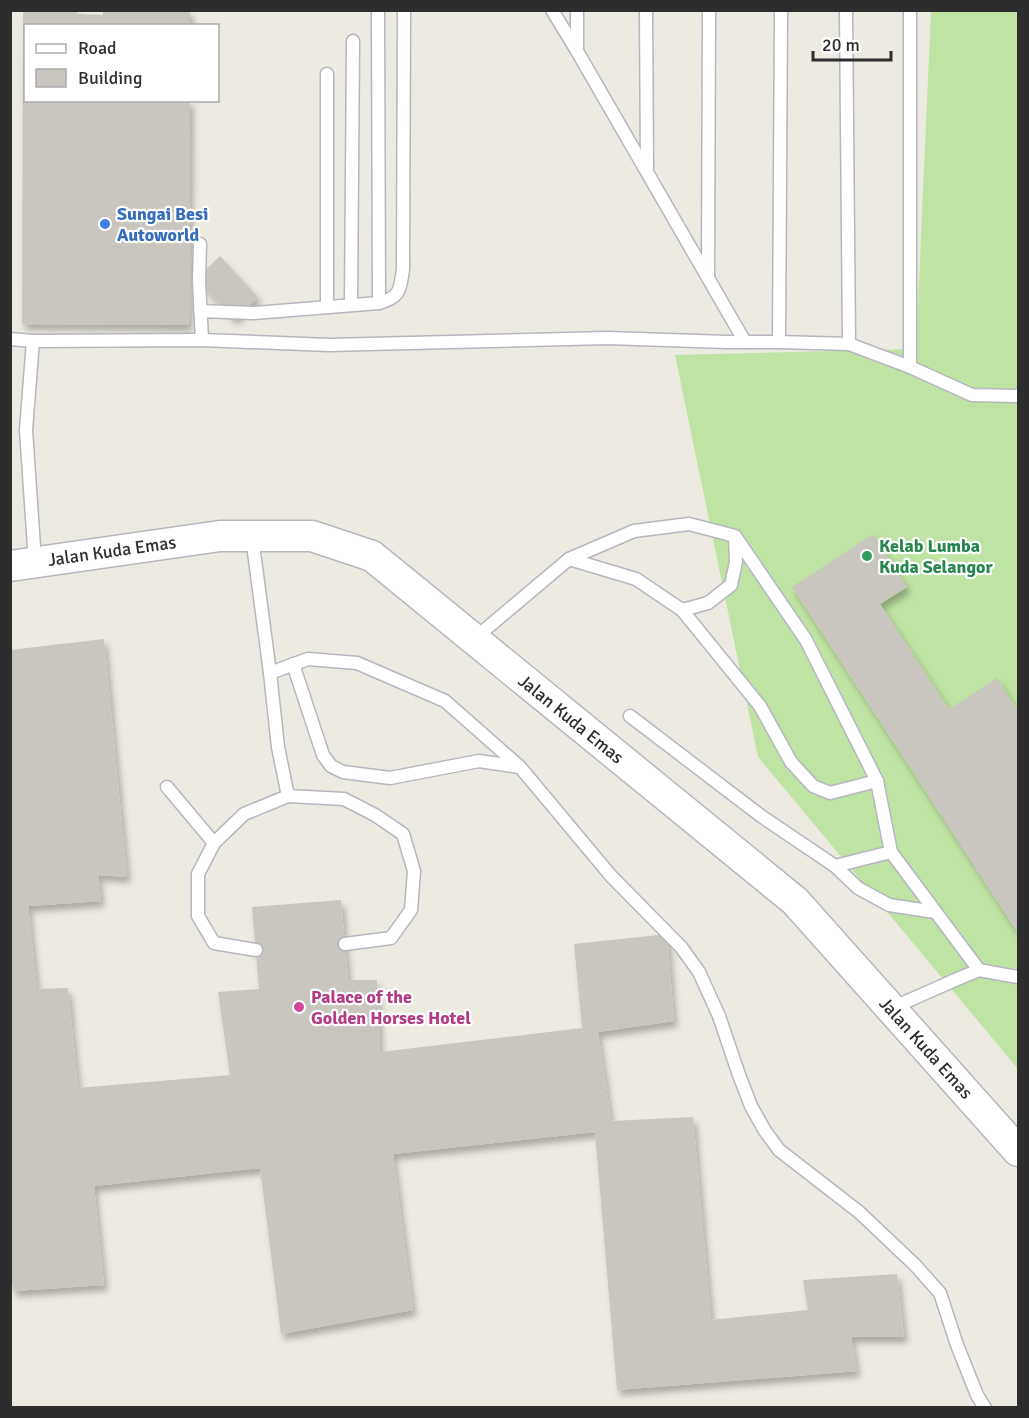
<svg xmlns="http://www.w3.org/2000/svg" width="1029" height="1418" viewBox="0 0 1029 1418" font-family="Signika,sans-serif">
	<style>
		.pitch { fill: #bfe3a2 }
		.building { fill: #c9c6c0; filter: url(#shadow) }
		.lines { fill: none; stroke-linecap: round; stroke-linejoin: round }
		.service-casing { stroke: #b5b6bf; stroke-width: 15 }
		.tertiary-casing { stroke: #b5b6bf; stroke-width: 33 }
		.service { stroke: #fff; stroke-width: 12 }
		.tertiary { stroke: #fff; stroke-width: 30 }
		.shop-dot { fill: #3f7fe0; stroke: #fff; stroke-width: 2 }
		.leisure-dot { fill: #2e9e5b; stroke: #fff; stroke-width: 2 }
		.hotel-dot { fill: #d1479c; stroke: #fff; stroke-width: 2 }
		.labels { text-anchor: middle; stroke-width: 4.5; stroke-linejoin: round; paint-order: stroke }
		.shop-label { font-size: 18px; font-weight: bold; fill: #366cbe; stroke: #fff; text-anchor: start }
		.leisure-label { font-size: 18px; font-weight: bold; fill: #27864d; stroke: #fff; text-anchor: start }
		.street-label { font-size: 18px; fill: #2d2d2d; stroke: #fff }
		.hotel-label { font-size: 18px; font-weight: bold; fill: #b23c85; stroke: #fff; text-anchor: start }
	</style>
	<defs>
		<filter id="shadow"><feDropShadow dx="3.5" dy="6" stdDeviation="3" flood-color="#0004"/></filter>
	</defs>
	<rect width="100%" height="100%" fill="#edeae2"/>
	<path class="pitch" d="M931,11H1018V1069L758,757L675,355L916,349Z"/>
	<g class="building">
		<path d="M23,10H77V14L103,15V10H190V26H26V100H190L189,325L22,324Z"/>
		<path d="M220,256L258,297L234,319L196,279Z"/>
		<path d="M873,534L907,587L880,604L949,709L997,678L1018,711V933L792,587Z"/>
		<path d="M104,639L127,877L98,875L101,901L28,906L37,989L68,988L78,1088L230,1075L218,992L259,989L252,907L341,900L348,980H377L380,1052L582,1028L574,944L667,934L674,1021L598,1032L611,1121L693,1117L711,1320L808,1310L803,1280L897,1274L904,1337H851L857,1371L617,1390L595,1132L393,1154L413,1310L281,1334L260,1168L94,1186L104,1285L13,1291L10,1261V650Z"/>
	</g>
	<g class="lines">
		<defs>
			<g id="service">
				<path d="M378,10L379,303"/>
				<path d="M552,10L577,51L745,342"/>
				<path d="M646,10L647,171"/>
				<path d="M846,10L849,344"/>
				<path d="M910,10V367"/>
				<path d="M577,51V10"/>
				<path d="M327,74V306"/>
				<path d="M200,244L199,281L202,340"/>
				<path d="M708,276L709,10"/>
				<path d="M351,305L353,41"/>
				<path d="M200,311L253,313L379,303C401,297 400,289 403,269L404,10"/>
				<path d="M10,339L33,341"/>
				<path d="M779,342L781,10"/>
				<path d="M252,537L270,673L278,747L288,796L344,799L375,815L403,834L414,871L411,910L391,938L345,944"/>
				<path d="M569,559L636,579L682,610L760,706L791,762L813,786L830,793L877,781"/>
				<path d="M35,562L26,430L33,341L202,340L329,345L607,338L727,342H779L849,344L910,367L972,395L1016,396L1018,395"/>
				<path d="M682,610L708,603L731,585L736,562L735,538"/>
				<path d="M474,639L569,559L634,531L689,524L735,536L806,640L877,781L891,852L979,970L1018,977"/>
				<path d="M293,664L323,755L331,766L343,772L390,778L479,761L519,767"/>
				<path d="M270,673L308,659L357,663L445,701L520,767L611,876L681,947L699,972L719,1016L739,1075L751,1106L765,1131L779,1150L859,1212L915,1265L940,1293L957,1345L977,1395L985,1408"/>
				<path d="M630,716L761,816L835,866L891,852"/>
				<path d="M167,787L214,843"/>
				<path d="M835,866L858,888L889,905L935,912"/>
				<path d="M256,950L214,943L198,916V874L214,843L244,814L288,796"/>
				<path d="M892,1008L955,980L979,970"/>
			</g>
			<path id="tertiary" d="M10,566L220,536H312L372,556L795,901L1018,1151"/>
		</defs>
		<use href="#service" class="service-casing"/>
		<use href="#tertiary" class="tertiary-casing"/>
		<use href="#service" class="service"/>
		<use href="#tertiary" class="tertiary"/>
	</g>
	<circle class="shop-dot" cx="105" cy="224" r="6"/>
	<circle class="leisure-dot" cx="867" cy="556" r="6"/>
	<circle class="hotel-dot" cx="299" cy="1007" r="6"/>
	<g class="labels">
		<g class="shop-label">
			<text x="117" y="220">Sungai Besi<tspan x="117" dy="21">Autoworld</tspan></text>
		</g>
		<g class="leisure-label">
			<text x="879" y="552">Kelab Lumba<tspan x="879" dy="21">Kuda Selangor</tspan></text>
		</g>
		<g class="street-label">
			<text transform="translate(112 551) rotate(-8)" y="6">Jalan Kuda Emas</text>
			<text transform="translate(571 719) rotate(39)" y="6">Jalan Kuda Emas</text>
			<text transform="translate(926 1048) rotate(48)" y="6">Jalan Kuda Emas</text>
		</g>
		<g class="hotel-label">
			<text x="311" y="1003">Palace of the<tspan x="311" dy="21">Golden Horses Hotel</tspan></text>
		</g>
	</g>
	<rect width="1029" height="1418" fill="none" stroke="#2d2d2d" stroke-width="24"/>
	<rect x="24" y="24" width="195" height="78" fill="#ffffff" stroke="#ababab" stroke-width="1.5"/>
	<rect x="36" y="44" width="30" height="9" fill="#ffffff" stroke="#ababab" stroke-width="1.5"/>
	<text x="78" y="54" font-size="18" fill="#2d2d2d">Road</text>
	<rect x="36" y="69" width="30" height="18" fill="#c9c6c0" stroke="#ababab" stroke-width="1.5"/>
	<text x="78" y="84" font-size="18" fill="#2d2d2d">Building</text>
	<path d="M813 51v9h78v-9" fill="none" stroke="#2d2d2d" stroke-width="3"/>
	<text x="822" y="51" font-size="18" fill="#2d2d2d" stroke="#ffffff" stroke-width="4.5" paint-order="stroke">20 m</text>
</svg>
